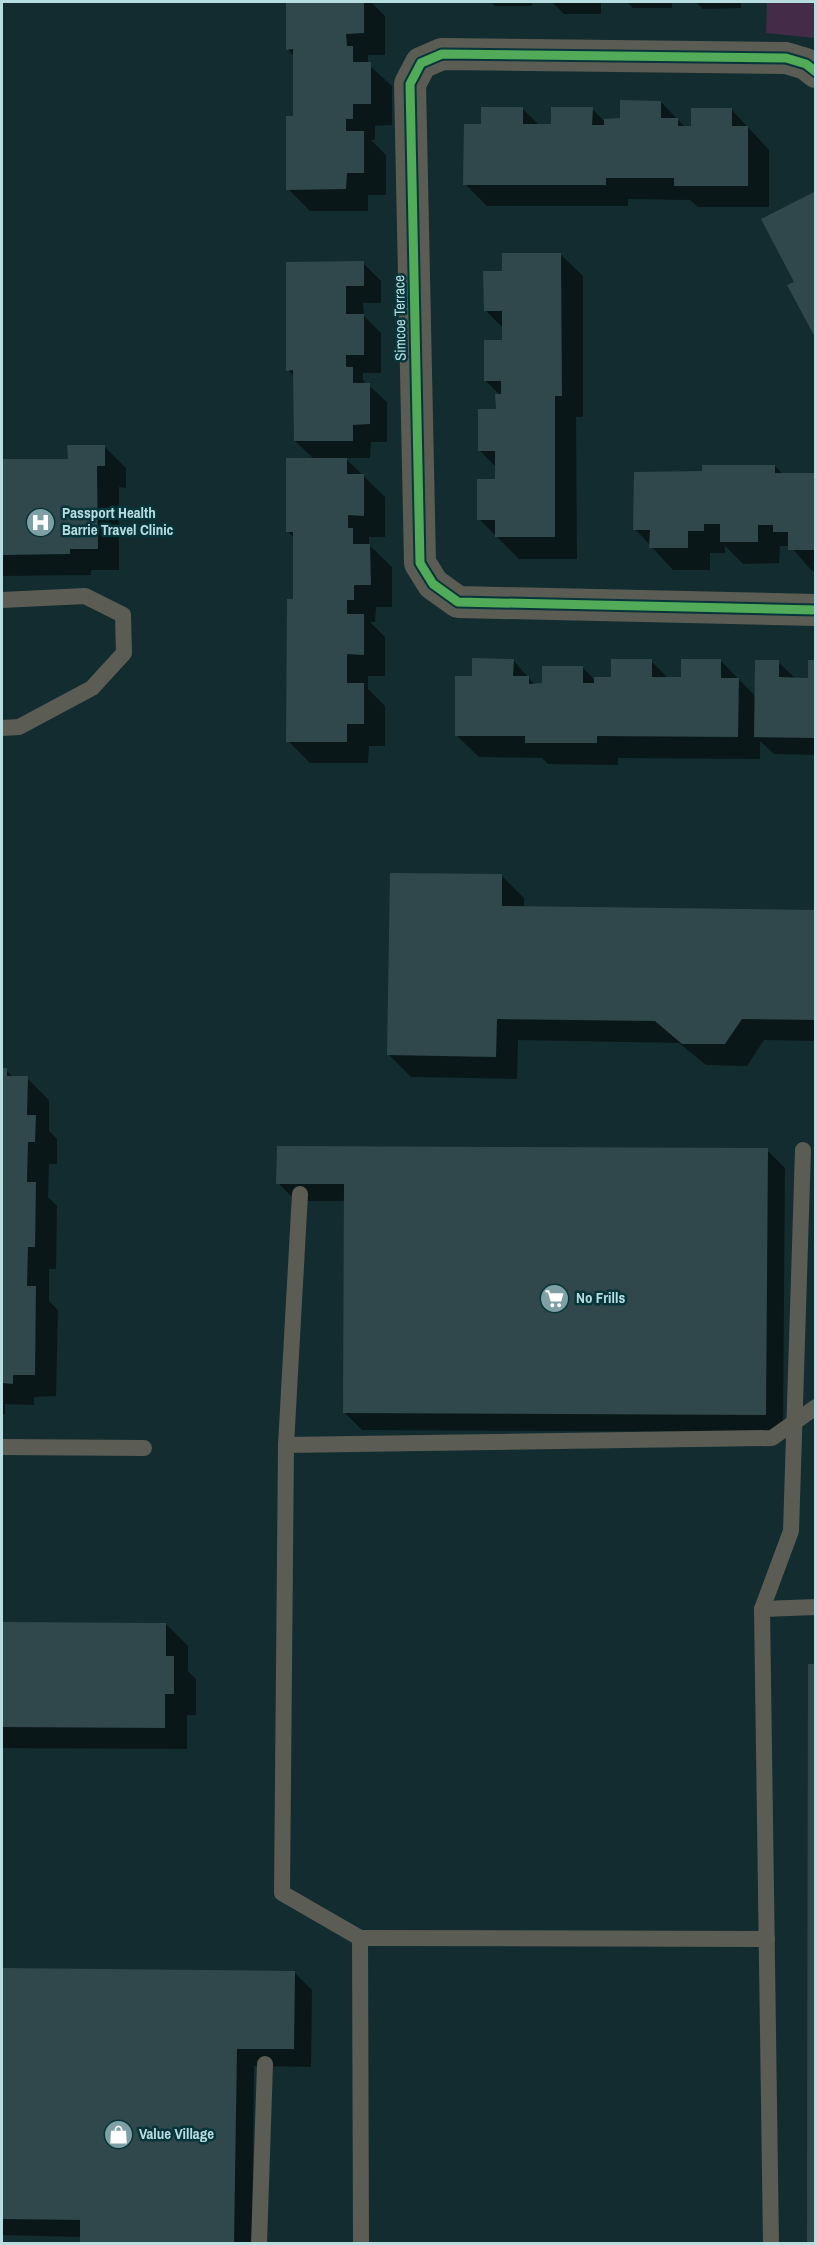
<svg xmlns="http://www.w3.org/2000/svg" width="817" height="2245" viewBox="0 0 817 2245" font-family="'Archivo Narrow',sans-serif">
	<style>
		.green { fill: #442c48 }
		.shadow { fill: #0007 }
		.building { fill: #30484b }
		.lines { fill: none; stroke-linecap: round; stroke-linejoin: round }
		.service { stroke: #5b5c54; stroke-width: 16 }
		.minor { stroke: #5b5c54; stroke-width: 32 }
		.cycleway-casing { stroke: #08353a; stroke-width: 13 }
		.cycleway { stroke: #51ab58; stroke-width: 9 }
		.labels { text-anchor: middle; stroke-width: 5; stroke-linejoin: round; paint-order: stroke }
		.street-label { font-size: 15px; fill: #b8dde1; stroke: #08353a }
		.poi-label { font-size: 15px; font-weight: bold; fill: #b8dde1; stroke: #08353a; text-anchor: start }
	</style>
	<rect width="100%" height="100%" fill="#132c2f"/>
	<path class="green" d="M767,2H815V38L766,33Z"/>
	<g class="shadow">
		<path d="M287,2H371L385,16V55H368V64L392,86V125L375,126V140H371L386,155V195H368V211H310L288,189L294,118V56L287,49Z"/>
		<path d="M491,2H532V6H495Z"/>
		<path d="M552,2H601V14H564Z"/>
		<path d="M627,2H672V8H633Z"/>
		<path d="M696,2H741V8L703,9Z"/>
		<path d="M661,102L685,127H692L731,109L769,150V207H698L690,200L628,199V206H487L465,184L482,125L523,109L540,126H552L592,109L603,120H621Z"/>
		<path d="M560,254L583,276V417H576L577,559H519L479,519L496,481V467L479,450L501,396L485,380L503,342L504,329L485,310L503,272Z"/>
		<path d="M288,263H363L381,281V303H363L364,316L381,333V373H363V380L387,402V442H371L370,458H345L385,497V537H369V545L392,567V607H376L375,622H370L385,637V676H368V689L385,706V746H369L368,763H310L288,741L295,600V539L287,531L314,459L295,441V377L288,370Z"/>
		<path d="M104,446L126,468V488L119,487V570H91V575L2,576V460H69Z"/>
		<path d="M775,466L783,474H816V571H812L790,546H780L779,563L743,564L725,546V553H710V570H673L635,529L703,473Z"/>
		<path d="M513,660L535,685H543L583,668L596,681L612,678L651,661L669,679H682L721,661L756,697L778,662L796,679H809L816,661V755L774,754L760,741V759L618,758V765L548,764L542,758L479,757L456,735L473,677Z"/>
		<path d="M502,876L524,898V908L816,912V1041L764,1040L747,1066L706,1065L679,1043L518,1040L517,1079L411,1077L389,1055Z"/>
		<path d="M2,1070H6L14,1078H27L49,1100V1131L57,1139V1164H49L48,1197L57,1206L56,1269H49V1301L58,1310L56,1396L34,1397V1405L5,1404V1414H2Z"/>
		<path d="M767,1150L785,1168L783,1432L362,1430L344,1412L345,1201H296L278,1183Z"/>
		<path d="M2,1624H166L188,1646V1671L196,1679V1715H187V1749L2,1748Z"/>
		<path d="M2,1970L294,1972L312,1990L311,2067L254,2066L252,2244H82L81,2237L2,2235Z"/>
	</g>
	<g class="building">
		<path d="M286,2H364V33L346,34L347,46H353V62H371V104H353V119H346V131H364V173H347L346,189L286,190V116H293V49L286,50Z"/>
		<path d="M620,100L661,101V118H678V126H691V108H732V126H748V186H674V178H606V185H463L464,124H481V107H523V124H551V107H593L592,125H604V119L620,118Z"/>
		<path d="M816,191V339L787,285L794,282L761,219Z"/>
		<path d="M502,253H561L562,396H555V537H495V520H477V479H495V451H478V409H496L495,394H501V381H484V340H502V311H484L483,271H502Z"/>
		<path d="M364,261V286H346V314H364V355H346V367H353V383H370V424L353,425V441H294L293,370L286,371V262Z"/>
		<path d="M67,445H105V466H97L98,549H70V554L2,555V459H68Z"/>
		<path d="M286,458H347V474H364V516L348,515V528H353V544H370L371,585H354V600H347V614H364V655L347,654V683H364V724H347V742H286L287,599H293V532H286Z"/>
		<path d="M702,465H775V473H816V550H788V532H773V525H758V542H720V524H704V531H688V548H649L650,530H633L634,472L702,471Z"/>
		<path d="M472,658L514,659L513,676H529V684L542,683V666H583V683H594V677H611V659H652V677H681V659H721V678H739L738,737L597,736V743H525V736H455V676H472Z"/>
		<path d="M755,660H779V677L808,678V660H816V738L754,737Z"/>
		<path d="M390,873L502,874V906L816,910V1020L742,1019L725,1044H682L655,1021L497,1019L496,1057L387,1055Z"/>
		<path d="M2,1068H7V1076H28L27,1115H36L35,1142H28L27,1182H36L35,1247H28L27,1286H36L35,1375H13V1384L2,1383Z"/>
		<path d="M277,1146L768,1148L766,1415L343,1413L344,1184H276Z"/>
		<path d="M2,1622L166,1623V1656H174V1694H165V1728L2,1727Z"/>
		<path d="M808,1664H816V2244H807Z"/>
		<path d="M2,1968L295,1971L294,2049H237L234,2244L80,2243V2220L2,2219Z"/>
	</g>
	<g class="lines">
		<g class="service">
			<path d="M2,600L85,596L123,615L124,653L92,688L19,727L2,728"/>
			<path d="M286,1445L300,1194"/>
			<path d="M2,1447L144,1448"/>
			<path d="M762,1609L791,1531L803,1150"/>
			<path d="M360,1938L767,1939"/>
			<path d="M259,2244L265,2064"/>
			<path d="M361,2244L360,1938L282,1893L286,1445L772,1438L816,1407"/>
			<path d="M771,2244L762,1609L816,1607"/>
		</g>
		<path class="minor" d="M816,72L806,64L786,58L442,54L421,63L410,84L420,563L433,584L458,602L816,610"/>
		<defs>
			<path id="cycleway" d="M816,72L806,64L786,58L442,54L421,63L410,84L420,563L433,584L458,602L816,610"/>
		</defs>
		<use href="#cycleway" class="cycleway-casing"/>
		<use href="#cycleway" class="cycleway"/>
	</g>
	<defs>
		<symbol id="hospital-disc" viewBox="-11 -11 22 22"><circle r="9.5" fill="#7e9fa3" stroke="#08353a"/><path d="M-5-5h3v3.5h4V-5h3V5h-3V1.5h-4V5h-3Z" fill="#fff"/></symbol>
		<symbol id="supermarket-disc" viewBox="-11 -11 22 22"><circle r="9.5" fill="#7e9fa3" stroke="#08353a"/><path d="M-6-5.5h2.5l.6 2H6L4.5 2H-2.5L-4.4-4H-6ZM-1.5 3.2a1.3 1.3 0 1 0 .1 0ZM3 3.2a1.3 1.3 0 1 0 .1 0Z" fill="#fff"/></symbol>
		<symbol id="shop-disc" viewBox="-11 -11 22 22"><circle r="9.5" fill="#7e9fa3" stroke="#08353a"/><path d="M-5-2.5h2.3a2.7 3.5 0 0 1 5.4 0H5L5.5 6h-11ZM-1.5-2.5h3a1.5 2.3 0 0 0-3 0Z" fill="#fff"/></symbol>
	</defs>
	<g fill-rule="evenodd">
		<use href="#hospital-disc" x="24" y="506" width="33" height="33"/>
		<use href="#supermarket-disc" x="538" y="1282" width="33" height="33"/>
		<use href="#shop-disc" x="102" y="2118" width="33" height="33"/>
	</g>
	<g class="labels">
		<g class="street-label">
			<text transform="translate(400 318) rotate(-91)" y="5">Simcoe Terrace</text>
		</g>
		<g class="poi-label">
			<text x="62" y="518">Passport Health<tspan x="62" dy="17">Barrie Travel Clinic</tspan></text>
			<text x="576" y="1303">No Frills</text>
			<text x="139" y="2139">Value Village</text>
		</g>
	</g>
	<rect width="817" height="2245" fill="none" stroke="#b8dde1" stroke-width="6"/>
</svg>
